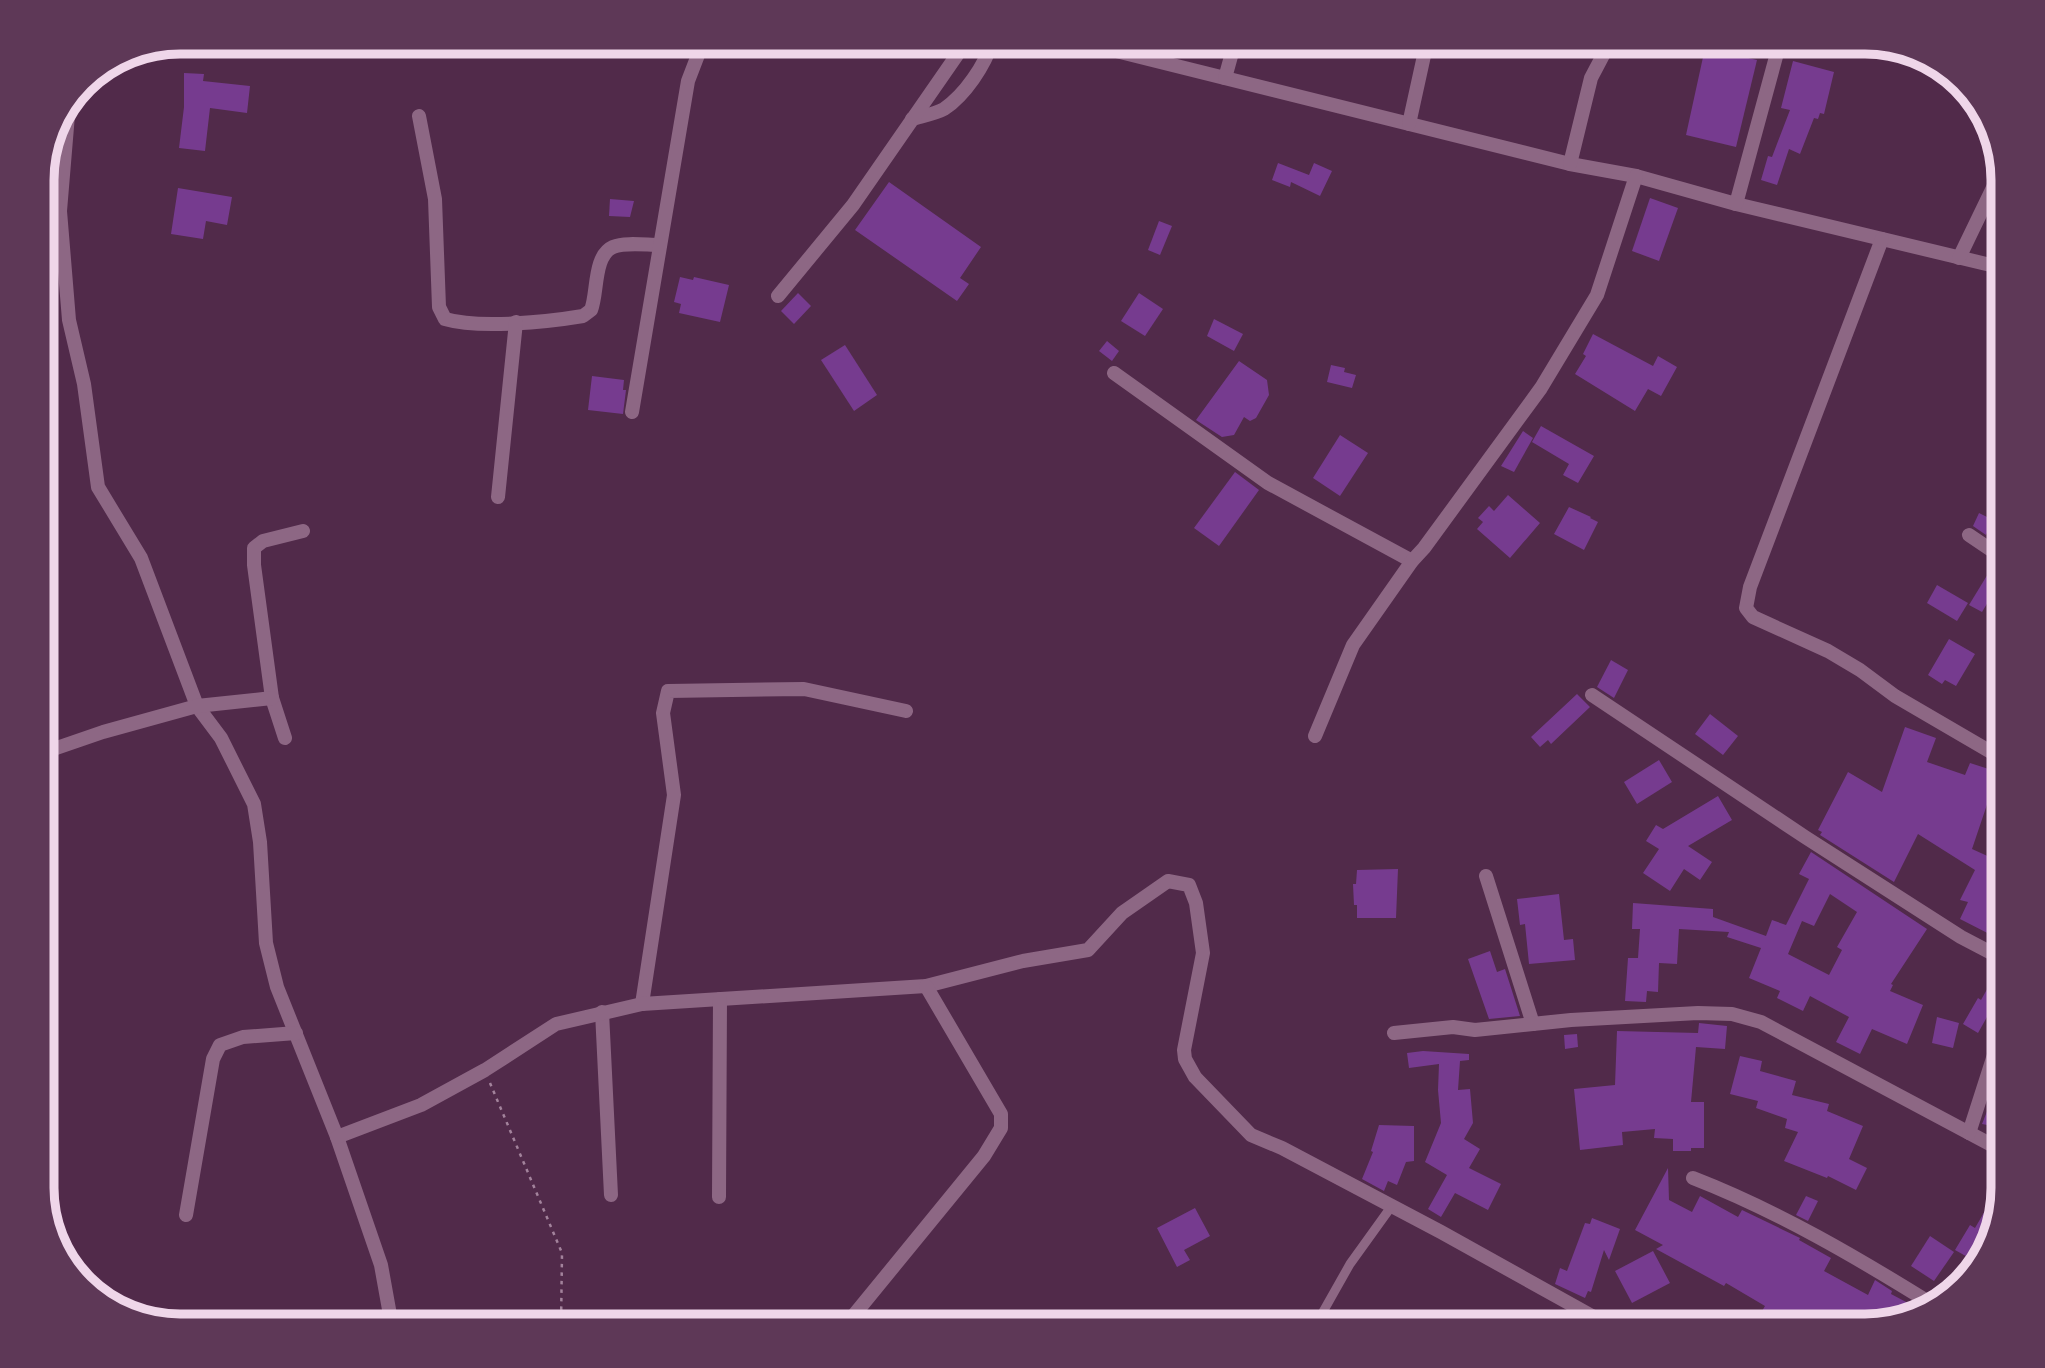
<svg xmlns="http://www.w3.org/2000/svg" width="2045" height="1368" viewBox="0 0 2045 1368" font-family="'Public Sans',sans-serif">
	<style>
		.building { fill: #763b8f; fill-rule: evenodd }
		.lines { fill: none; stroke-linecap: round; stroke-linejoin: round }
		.path { stroke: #a3839c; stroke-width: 2.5; stroke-dasharray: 3.5 5; stroke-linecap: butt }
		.lane { stroke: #8d6784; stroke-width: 9 }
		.street { stroke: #8d6784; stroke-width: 14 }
		.rim { fill: none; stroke: #efd6e9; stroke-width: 9 }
	</style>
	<rect width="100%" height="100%" fill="#512a4a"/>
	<g class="building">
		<path d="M1705,48L1757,60L1736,147L1686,135Z"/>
		<path d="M1793,61L1834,72L1824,114L1820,113L1818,119L1814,118L1800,154L1789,149L1777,185L1761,180L1768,156L1772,157L1790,110L1781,108Z"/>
		<path d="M184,73L204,74L203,81L250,86L247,113L210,108L205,151L179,148L184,107Z"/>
		<path d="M1278,163L1309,175L1314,163L1332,171L1320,196L1291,182L1290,187L1272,180Z"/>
		<path d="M889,182L981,247L960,278L969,284L957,301L855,230Z"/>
		<path d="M178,188L232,197L227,225L206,221L203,239L171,234Z"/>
		<path d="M1650,198L1678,208L1659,261L1632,251Z"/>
		<path d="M610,199L634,201L630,217L609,216Z"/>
		<path d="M1159,221L1172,226L1160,255L1148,250Z"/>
		<path d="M680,277L693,280L694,277L729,285L720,322L679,313L681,304L674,302Z"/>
		<path d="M798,293L811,306L794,324L781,311Z"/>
		<path d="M1139,293L1163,309L1145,336L1121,321Z"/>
		<path d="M1214,319L1243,334L1234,351L1207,336Z"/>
		<path d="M1593,334L1653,366L1658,356L1677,367L1661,396L1648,389L1635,411L1575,374L1586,356L1583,354Z"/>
		<path d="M1107,341L1119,351L1112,361L1099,351Z"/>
		<path d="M845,345L877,395L854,411L821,360Z"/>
		<path d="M1239,361L1267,380L1269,395L1256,418L1250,421L1244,417L1234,435L1222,437L1196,420Z"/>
		<path d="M1331,365L1345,368L1344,372L1356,375L1352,388L1327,382Z"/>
		<path d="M592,376L624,380L623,390H626L623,414L588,410Z"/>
		<path d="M1541,426L1594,456L1578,483L1563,475L1569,464L1532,442Z"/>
		<path d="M1523,431L1533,438L1514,472L1501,466Z"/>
		<path d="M1340,435L1368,453L1340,496L1313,478Z"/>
		<path d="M1235,472L1259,490L1219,546L1194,528Z"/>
		<path d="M1508,495L1540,523L1510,558L1477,529L1483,522L1478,518L1489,506L1494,511Z"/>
		<path d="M1569,507L1591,517L1590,518L1598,522L1584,550L1554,534Z"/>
		<path d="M1979,513L1993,520L1986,535L1973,526Z"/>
		<path d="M1994,564L2003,570V577L1982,612L1969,605Z"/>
		<path d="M1937,585L1968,603L1957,621L1927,603Z"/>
		<path d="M1949,639L1975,654L1956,686L1945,680L1942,684L1928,675Z"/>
		<path d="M1611,660L1628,670L1614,698L1597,687Z"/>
		<path d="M1577,694L1590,707L1551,744L1548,740L1540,747L1531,737Z"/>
		<path d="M1710,714L1738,736L1723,755L1695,734Z"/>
		<path d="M1905,727L1936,738L1927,762L1965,775L1970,763L1998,772L1972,849L2003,863V941L1960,919L1968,902L1960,900L1975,870L1918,834L1894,882L1820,835L1822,832L1818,830L1848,772L1882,792Z"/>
		<path d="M1659,760L1672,782L1637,804L1624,782Z"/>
		<path d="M1718,796L1732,820L1688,846L1712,862L1700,880L1684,869L1670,891L1643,873L1659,849L1646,841L1656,825L1663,829Z"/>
		<path d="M1811,852L1927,929L1891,984L1893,985L1890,991L1923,1005L1907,1044L1872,1029L1860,1054L1836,1042L1849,1017L1810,996L1803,1011L1777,998L1780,991L1749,978L1761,948L1727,937L1729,932L1679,929L1677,964L1659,963L1658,992L1647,991L1646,1002L1625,1001L1628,958H1638L1640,929H1632L1633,903L1713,909V917L1766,936L1772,920L1786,925L1809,879L1799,874ZM1830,894L1857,912L1837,947L1842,950L1829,975L1788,954L1802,921L1814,926Z"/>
		<path d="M1398,869L1396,918H1357V905H1354L1353,884H1356L1357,870Z"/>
		<path d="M1559,894L1564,940L1573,939L1575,960L1529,964L1525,924L1520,925L1517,899Z"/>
		<path d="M1490,951L1497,972L1505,969L1520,1016L1489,1019L1468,959Z"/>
		<path d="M1999,968L2003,969V1005L1996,1001L1978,1033L1963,1024L1978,998L1981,1000Z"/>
		<path d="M1937,1017L1959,1023L1953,1048L1932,1043Z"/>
		<path d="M1699,1023L1727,1026L1725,1049L1696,1047L1691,1102H1704V1148H1691V1151H1673V1139L1654,1138L1655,1129L1622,1132L1623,1145L1580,1150L1574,1089L1615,1085L1617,1031L1698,1033Z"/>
		<path d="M1577,1034L1578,1047L1565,1049L1564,1035Z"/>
		<path d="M1423,1051L1469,1054V1060L1460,1061L1458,1090L1470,1089L1473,1123L1464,1139L1480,1149L1469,1168L1501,1184L1488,1210L1455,1193L1441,1217L1428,1209L1447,1175L1425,1162L1441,1123L1438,1090L1439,1064L1409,1068L1407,1053Z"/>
		<path d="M1740,1056L1762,1061L1760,1071L1796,1081L1792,1095L1829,1104L1827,1111L1863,1126L1849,1159L1867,1168L1856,1190L1828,1176L1827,1178L1784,1161L1798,1132L1785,1128L1787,1119L1756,1108L1758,1101L1730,1094Z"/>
		<path d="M1988,1109L2003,1112V1128L1982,1124Z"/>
		<path d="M1379,1125L1414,1126V1161L1406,1162L1397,1185L1388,1181L1384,1191L1362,1179L1373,1152L1371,1151Z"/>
		<path d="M1668,1168L1669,1200L1692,1212L1700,1196L1738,1217L1742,1210L1800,1238L1799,1240L1831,1258L1824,1271L1868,1295L1875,1280L1892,1291L1891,1294L1923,1311L1873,1324L1847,1311L1840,1326H1790L1762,1311L1765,1306L1726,1283L1724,1286L1656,1249L1663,1245L1635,1230Z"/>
		<path d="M1997,1190L2002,1193L1980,1264L1955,1250L1970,1225L1975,1228Z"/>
		<path d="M1806,1196L1818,1201L1808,1221L1796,1215Z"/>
		<path d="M1195,1208L1210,1236L1184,1250L1190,1260L1177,1267L1157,1228Z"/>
		<path d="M1592,1218L1620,1229L1609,1260L1604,1250L1591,1292L1588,1291L1585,1298L1555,1284L1560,1268L1567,1271L1585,1223L1590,1224Z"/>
		<path d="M1930,1236L1954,1252L1934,1281L1911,1266Z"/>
		<path d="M1653,1251L1670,1283L1632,1303L1615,1271Z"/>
	</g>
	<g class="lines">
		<path class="path" d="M490,1083L562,1253L561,1326"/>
		<path class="lane" d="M1315,1326L1350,1264L1391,1207"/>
		<g class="street">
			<path d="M1080,42L1570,164L1636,176L1736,204L2003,268"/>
			<path d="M1225,78L1235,42"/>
			<path d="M69,103L60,211L69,320L84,384L98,487L141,558L197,706L221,738L254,804L260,842L266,943L277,987L337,1137L381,1265L392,1326"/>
			<path d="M419,116L435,199L439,307L445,319C479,329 547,322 583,316L591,310C598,293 593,256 613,247C625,242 646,245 659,245"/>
			<path d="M912,119C922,116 935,114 944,109C965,95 985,65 992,42"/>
			<path d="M1409,124L1427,42"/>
			<path d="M1570,164L1591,78L1610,42"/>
			<path d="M1736,204L1780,42"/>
			<path d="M1882,239L1750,587L1746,608L1753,617L1828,651L1860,670L1895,696L2003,759"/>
			<path d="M1959,258L2001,171"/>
			<path d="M778,296L853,205L966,42"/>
			<path d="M1114,373L1268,483L1412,561"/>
			<path d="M632,412L688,81L703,42"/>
			<path d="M498,497L516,322"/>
			<path d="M1969,535L2003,558"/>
			<path d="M1592,695L1805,837L1961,937L2003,959"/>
			<path d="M1315,736L1353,645L1412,561L1424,548L1541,388L1597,295L1636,176"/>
			<path d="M285,738L272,698L254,565V548L263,541L303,531"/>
			<path d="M42,753L103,732L197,706L272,698"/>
			<path d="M1486,876L1533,1024"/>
			<path d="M642,1004L674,795L663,713L668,691L804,689L906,711"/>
			<path d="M602,1012L611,1195"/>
			<path d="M1394,1033L1453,1027L1475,1030L1571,1020L1698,1013L1732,1014L1761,1022L2003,1151"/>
			<path d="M1969,1133L2003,1027"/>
			<path d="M337,1137L421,1105L485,1070L556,1024L642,1004L926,986L1023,961L1088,950L1122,913L1168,881L1189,885L1196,903L1203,953L1184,1050L1185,1059L1195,1077L1251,1135L1282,1148L1441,1232L1610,1326"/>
			<path d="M1693,1178C1778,1211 1858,1258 1935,1306"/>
			<path d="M719,1197L720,999"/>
			<path d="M186,1215L213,1059L220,1045L243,1037L296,1033"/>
			<path d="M845,1326L984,1156L1001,1128V1114L926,986"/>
		</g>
	</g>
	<path d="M0 0H2045V1368H0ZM180 54H1865A126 126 0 0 1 1991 180V1188A126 126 0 0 1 1865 1314H180A126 126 0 0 1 54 1188V180A126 126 0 0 1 180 54Z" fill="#5e3857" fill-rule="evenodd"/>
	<path class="rim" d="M180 54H1865A126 126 0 0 1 1991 180V1188A126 126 0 0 1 1865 1314H180A126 126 0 0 1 54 1188V180A126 126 0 0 1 180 54Z"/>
</svg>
